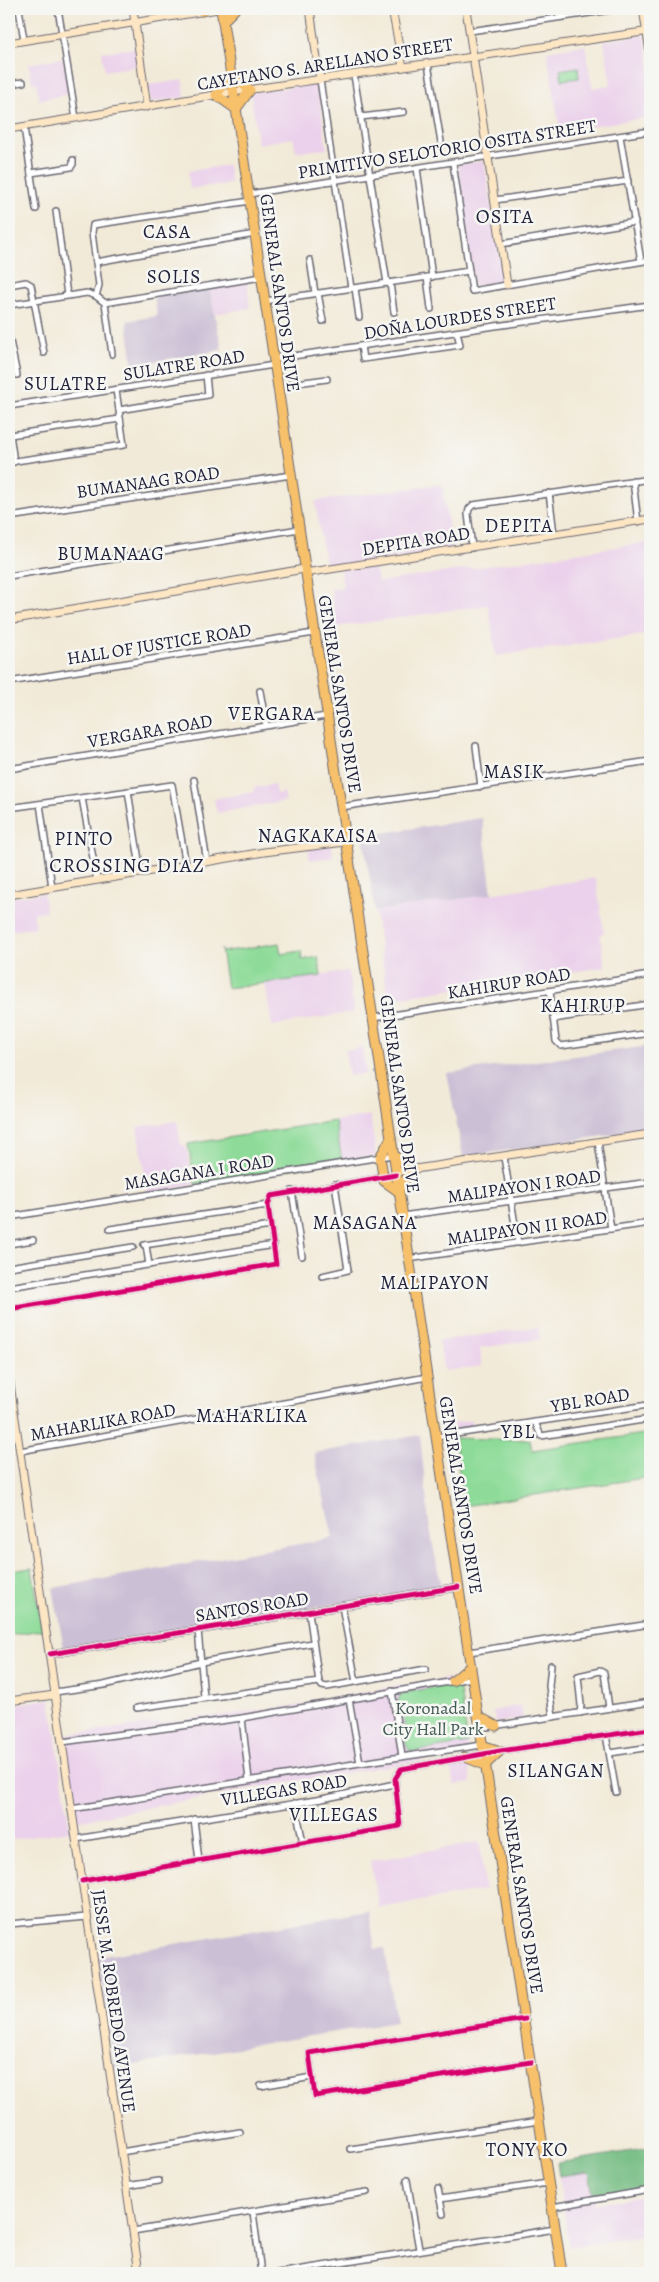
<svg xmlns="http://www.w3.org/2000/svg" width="659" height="2282" viewBox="0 0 659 2282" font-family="Alegreya,serif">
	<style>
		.built { fill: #ebd1eb }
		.industrial { fill: #cbbfd5 }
		.green { fill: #8edb99; stroke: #587e6a }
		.forest { fill: #72bb81; stroke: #4a6e5e }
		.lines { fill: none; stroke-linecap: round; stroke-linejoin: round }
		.street-tunnel { stroke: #c8c2b9; stroke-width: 5; stroke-dasharray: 5 2.5; stroke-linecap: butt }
		.street-casing { stroke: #6b6872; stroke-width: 8 }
		.secondary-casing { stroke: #6b6872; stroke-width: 9 }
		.highway-casing { stroke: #6b6872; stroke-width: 11 }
		.street { stroke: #fff; stroke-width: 5 }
		.secondary { stroke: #fce6c4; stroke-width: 7 }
		.highway { stroke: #f7c06b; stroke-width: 9 }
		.cycleway-casing { stroke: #f6f6f2; stroke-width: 8 }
		.cycleway { stroke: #d6006c; stroke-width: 5 }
		.labels { text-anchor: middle; stroke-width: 5; stroke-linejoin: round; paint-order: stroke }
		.street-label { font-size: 18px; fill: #22223b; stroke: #f6f6f2 }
		.park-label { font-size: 18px; fill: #425a57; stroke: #f6f6f2 }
		.neighbourhood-label { font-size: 19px; letter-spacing: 1px; fill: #22223b; stroke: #f6f6f2 }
		.quarter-label { font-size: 20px; letter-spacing: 1px; fill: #22223b; stroke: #f6f6f2 }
	</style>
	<rect width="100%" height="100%" fill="#f6f6f2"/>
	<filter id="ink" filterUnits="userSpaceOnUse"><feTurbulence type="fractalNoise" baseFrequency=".02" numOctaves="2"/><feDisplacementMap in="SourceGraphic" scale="10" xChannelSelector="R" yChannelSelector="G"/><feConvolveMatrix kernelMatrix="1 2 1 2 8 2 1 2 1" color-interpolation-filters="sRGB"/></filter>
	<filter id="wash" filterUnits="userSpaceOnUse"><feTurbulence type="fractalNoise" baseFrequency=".0096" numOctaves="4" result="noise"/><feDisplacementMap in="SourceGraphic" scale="20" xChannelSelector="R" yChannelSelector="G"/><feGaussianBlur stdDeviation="1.12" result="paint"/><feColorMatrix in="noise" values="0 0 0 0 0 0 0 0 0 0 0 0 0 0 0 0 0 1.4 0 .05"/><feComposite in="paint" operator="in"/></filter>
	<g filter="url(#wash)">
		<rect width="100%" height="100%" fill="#f2ead8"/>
		<g class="built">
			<path d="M645,35L650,69V117L560,131L547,51L585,45L592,88L611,85L604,41Z"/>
			<path d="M136,48L138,66L105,71L102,52Z"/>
			<path d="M63,58L69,94L39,100L36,82L32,83L29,64Z"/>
			<path d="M183,80L185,97L151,102L148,85Z"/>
			<path d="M317,83L327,149L296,152L293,138L258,144L251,93Z"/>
			<path d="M484,161L504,282L474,286L458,165Z"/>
			<path d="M228,165L231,183L190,189L188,171Z"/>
			<path d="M247,281L250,308L215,314L209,287Z"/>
			<path d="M442,484L452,550L326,568L315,501Z"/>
			<path d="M650,542V634L496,656L488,605L336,627L331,589L343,587L340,570L375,565L378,582Z"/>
			<path d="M274,784L276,794L284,792L286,801L217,813L214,799L254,792V788Z"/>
			<path d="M332,845L333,857L310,860L308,848Z"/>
			<path d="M596,878L604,933L600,934L605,967L388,999L375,911Z"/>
			<path d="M43,893L46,911L33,913L36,927L12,931L9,898Z"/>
			<path d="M348,971L354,1012L272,1026L265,982Z"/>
			<path d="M362,1048L366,1074L349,1076L345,1050Z"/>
			<path d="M370,1115L376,1156L342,1161L335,1121Z"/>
			<path d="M177,1121L181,1145H186L193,1185L148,1193L137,1127Z"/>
			<path d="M538,1327L540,1339L480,1348L482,1366L444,1371L439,1341Z"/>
			<path d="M471,1420L473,1430L454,1433L453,1423Z"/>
			<path d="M452,1678L453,1684L459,1683L469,1753L236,1791L77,1821L64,1735L302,1705L391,1687Z"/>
			<path d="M50,1699L70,1831L9,1840V1705Z"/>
			<path d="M520,1705L523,1718L496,1723L493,1711Z"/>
			<path d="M468,1762L471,1783L454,1785L450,1765Z"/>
			<path d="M479,1842L485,1890L379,1908L370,1861Z"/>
			<path d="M589,2172L595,2204L650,2195V2234L569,2247L559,2176Z"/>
		</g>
		<g class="industrial">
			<path d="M209,287L222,350L133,365L127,321L157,316L154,297Z"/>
			<path d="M482,818L492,894L375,911L363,836Z"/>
			<path d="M650,1046V1129L463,1157L447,1073Z"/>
			<path d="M420,1435L429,1523L441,1587L64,1649L53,1588L333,1538L314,1453Z"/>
			<path d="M369,1911L375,1949L385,1948L396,2022L115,2068L98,1957Z"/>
		</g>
		<g class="green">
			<path d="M578,67L579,78L562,80L560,70Z"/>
			<path d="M279,943L281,954L301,951L302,960L318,957L321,976L227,988L221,949L222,952Z"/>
			<path d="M335,1121L342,1161L195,1184L188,1144Z"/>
			<path d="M650,1433V1477L464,1506L454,1438L530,1440L532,1450Z"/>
			<path d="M32,1568L42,1630L9,1635V1571Z"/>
			<path d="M459,1683L468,1743L411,1752C400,1739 406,1735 404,1722C402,1711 393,1704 402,1693Z"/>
		</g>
		<path class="forest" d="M650,2148V2187L593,2196L589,2172L559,2176L557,2163Z"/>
	</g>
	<g filter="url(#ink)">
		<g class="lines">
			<path class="street-tunnel" d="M133,1247L144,1245"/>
			<defs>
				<g id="street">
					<path d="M19,9L24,40"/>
					<path d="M58,9L76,118"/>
					<path d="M470,31L617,9"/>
					<path d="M428,64L441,142"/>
					<path d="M354,75L387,283"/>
					<path d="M320,80L351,288"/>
					<path d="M9,84L23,82"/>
					<path d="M361,117L404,112"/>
					<path d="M24,127L36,209"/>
					<path d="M620,136L641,261"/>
					<path d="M453,163L472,291L650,260"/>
					<path d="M417,168L432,277"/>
					<path d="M31,173L71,167L73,164V160"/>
					<path d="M249,194L650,131"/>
					<path d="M495,200L628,181"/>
					<path d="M56,211L67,295"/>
					<path d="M501,244L635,222"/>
					<path d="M310,260L315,293"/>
					<path d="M96,262L255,234"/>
					<path d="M427,277L431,309"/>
					<path d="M390,283L394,312"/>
					<path d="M9,285L26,282L31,285L44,353"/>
					<path d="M355,288L359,317"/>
					<path d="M318,293L323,321"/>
					<path d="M96,296L99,285L92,233L93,225L250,201"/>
					<path d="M265,301L469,271"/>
					<path d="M105,303L112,354"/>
					<path d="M9,305L87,293L96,296L105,303L261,277"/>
					<path d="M9,336L17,375"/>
					<path d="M361,346L363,359L460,345L457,332"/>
					<path d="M273,359L495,326L650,305"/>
					<path d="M289,384L327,379"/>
					<path d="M9,406L274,365"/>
					<path d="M119,410L208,395L206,375"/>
					<path d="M9,427L14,462"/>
					<path d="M10,435L120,419"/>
					<path d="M9,462L124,445L116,390"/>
					<path d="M633,481L638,522"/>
					<path d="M549,493L554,534"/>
					<path d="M9,517L291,475"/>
					<path d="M472,548L468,514L469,509L473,505L650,479"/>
					<path d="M9,576L299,529"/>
					<path d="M9,682L314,633"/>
					<path d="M260,691L266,725"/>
					<path d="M476,746L481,787"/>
					<path d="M9,769L326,716"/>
					<path d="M194,780L207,862"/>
					<path d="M128,791L141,873"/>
					<path d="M82,798L97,880"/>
					<path d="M40,804L52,887"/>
					<path d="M341,807L650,761"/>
					<path d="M9,808L172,785L186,865"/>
					<path d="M550,991L556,1041L561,1046L650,1033"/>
					<path d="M373,1018L650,975"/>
					<path d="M553,1019L650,1004"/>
					<path d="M598,1142L611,1229"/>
					<path d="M504,1157L518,1243"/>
					<path d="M292,1191L302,1256"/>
					<path d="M402,1216L650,1182"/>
					<path d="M9,1217L393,1155"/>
					<path d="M110,1229L268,1205"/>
					<path d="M9,1244L33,1240"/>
					<path d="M144,1245L271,1226"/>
					<path d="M146,1245L149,1265"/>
					<path d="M408,1259L650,1223"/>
					<path d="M9,1267L133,1247"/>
					<path d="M322,1276L348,1270L335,1184"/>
					<path d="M9,1287L274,1245"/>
					<path d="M9,1309L276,1264L268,1205L271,1196L396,1175"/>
					<path d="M535,1422L541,1436L643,1420"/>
					<path d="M436,1437L648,1405"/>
					<path d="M20,1451L427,1377"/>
					<path d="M342,1606L356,1682"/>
					<path d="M198,1630L204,1697"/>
					<path d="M469,1652L650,1624"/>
					<path d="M551,1665L549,1686L553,1717"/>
					<path d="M319,1682L322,1686L327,1687L426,1669"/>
					<path d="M392,1691L402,1756"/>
					<path d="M55,1692L104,1685L201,1662L312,1643"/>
					<path d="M349,1699L360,1763"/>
					<path d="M137,1708L319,1682L309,1612"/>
					<path d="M580,1713L581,1705L578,1676L600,1671L604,1673L609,1708"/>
					<path d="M242,1718L249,1780"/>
					<path d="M480,1728L650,1702"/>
					<path d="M606,1735L616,1792"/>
					<path d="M62,1742L242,1718L472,1678"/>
					<path d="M610,1753L644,1748"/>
					<path d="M295,1803L303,1843"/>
					<path d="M71,1809L360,1763L482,1745"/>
					<path d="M194,1819L199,1861"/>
					<path d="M76,1839L322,1799L395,1784"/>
					<path d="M82,1881L400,1826L395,1779L401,1769L500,1751L650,1729"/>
					<path d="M9,1924L87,1917"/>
					<path d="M525,2019L309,2053L315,2096L530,2062"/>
					<path d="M261,2086L312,2077"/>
					<path d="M350,2149L539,2121"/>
					<path d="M121,2152L240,2132"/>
					<path d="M407,2180L419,2249"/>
					<path d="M126,2186L159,2181"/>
					<path d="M438,2189L443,2214"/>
					<path d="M440,2199L548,2183"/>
					<path d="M552,2207L650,2190"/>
					<path d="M253,2212L261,2273"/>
					<path d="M133,2231L367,2192"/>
					<path d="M278,2273L555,2229"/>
				</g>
				<g id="secondary">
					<path d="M133,9L147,107"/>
					<path d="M310,9L320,80"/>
					<path d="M392,9L403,67"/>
					<path d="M466,9L507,285"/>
					<path d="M643,9L650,52"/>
					<path d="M9,43L218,9"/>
					<path d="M9,129L233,92L650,31"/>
					<path d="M305,573L650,519"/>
					<path d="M9,620L304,569"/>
					<path d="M9,895L264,852L345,842"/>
					<path d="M395,1172L650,1134"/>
					<path d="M9,1377L139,2273"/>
					<path d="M50,1654L458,1587"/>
					<path d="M9,1701L55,1695"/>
				</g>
				<g id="highway">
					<path d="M221,9L562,2273"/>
					<path d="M202,11L205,9"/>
					<path d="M223,21L235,9"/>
					<path d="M231,76L216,95L236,109"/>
					<path d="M231,76L250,90L236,109"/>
					<path d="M391,1138L380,1157L384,1181L398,1191"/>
					<path d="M393,1155L413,1169L398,1191"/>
					<path d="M453,1681L471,1666"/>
					<path d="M478,1716L496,1726"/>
					<path d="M482,1745L500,1751L485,1765"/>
					<path d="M465,1757L485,1765"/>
				</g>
			</defs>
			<use href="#street" class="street-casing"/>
			<use href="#secondary" class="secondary-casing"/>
			<use href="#highway" class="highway-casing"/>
			<use href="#street" class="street"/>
			<use href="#secondary" class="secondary"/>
			<use href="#highway" class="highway"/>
			<defs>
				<g id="cycleway">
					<path d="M9,1309L276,1264L268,1205L271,1196L396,1175"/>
					<path d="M50,1654L458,1587"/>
					<path d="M82,1881L400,1826L395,1779L401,1769L500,1751L650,1729"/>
					<path d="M525,2019L309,2053L315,2096L531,2062"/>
				</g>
			</defs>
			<use href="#cycleway" class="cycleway-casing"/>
			<use href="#cycleway" class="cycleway"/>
		</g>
	</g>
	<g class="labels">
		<g class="street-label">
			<text transform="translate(325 64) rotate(-9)" y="6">CAYETANO S. ARELLANO STREET</text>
			<text transform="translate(447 149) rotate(-9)" y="6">PRIMITIVO SELOTORIO OSITA STREET</text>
			<text transform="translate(280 293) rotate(82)" y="6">GENERAL SANTOS DRIVE</text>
			<text transform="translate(460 318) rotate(-9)" y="6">DOÑA LOURDES STREET</text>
			<text transform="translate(184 365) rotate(-9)" y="6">SULATRE ROAD</text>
			<text transform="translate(148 482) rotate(-8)" y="6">BUMANAAG ROAD</text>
			<text transform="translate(416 541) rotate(-9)" y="6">DEPITA ROAD</text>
			<text transform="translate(159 644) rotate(-9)" y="6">HALL OF JUSTICE ROAD</text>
			<text transform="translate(340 694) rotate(81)" y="6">GENERAL SANTOS DRIVE</text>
			<text transform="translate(150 731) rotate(-10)" y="6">VERGARA ROAD</text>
			<text transform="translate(509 983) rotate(-9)" y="6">KAHIRUP ROAD</text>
			<text transform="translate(400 1094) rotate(82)" y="6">GENERAL SANTOS DRIVE</text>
			<text transform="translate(199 1172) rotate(-9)" y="6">MASAGANA I ROAD</text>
			<text transform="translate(524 1186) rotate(-8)" y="6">MALIPAYON I ROAD</text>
			<text transform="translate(527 1228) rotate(-8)" y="6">MALIPAYON II ROAD</text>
			<text transform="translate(590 1400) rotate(-9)" y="6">YBL ROAD</text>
			<text transform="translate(103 1422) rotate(-10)" y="6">MAHARLIKA ROAD</text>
			<text transform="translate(461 1495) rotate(81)" y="6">GENERAL SANTOS DRIVE</text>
			<text transform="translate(252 1607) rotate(-9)" y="6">SANTOS ROAD</text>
			<text transform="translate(284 1790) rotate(-9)" y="6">VILLEGAS ROAD</text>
			<text transform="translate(522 1895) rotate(81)" y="6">GENERAL SANTOS DRIVE</text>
			<text transform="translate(114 2001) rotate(82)" y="6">JESSE M. ROBREDO AVENUE</text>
		</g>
		<g class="park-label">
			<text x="433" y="1714">Koronadal<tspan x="433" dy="21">City Hall Park</tspan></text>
		</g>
		<g class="neighbourhood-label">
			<text x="167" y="238">CASA</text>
			<text x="174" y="283">SOLIS</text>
			<text x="66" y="390">SULATRE</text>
			<text x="519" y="532">DEPITA</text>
			<text x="111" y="560">BUMANAAG</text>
			<text x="272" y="720">VERGARA</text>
			<text x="514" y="778">MASIK</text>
			<text x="318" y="842">NAGKAKAISA</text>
			<text x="84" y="845">PINTO</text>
			<text x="583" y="1012">KAHIRUP</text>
			<text x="365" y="1229">MASAGANA</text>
			<text x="435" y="1289">MALIPAYON</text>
			<text x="252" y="1422">MAHARLIKA</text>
			<text x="518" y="1438">YBL</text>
			<text x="556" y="1777">SILANGAN</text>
			<text x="334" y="1821">VILLEGAS</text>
			<text x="527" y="2156">TONY KO</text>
		</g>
		<g class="quarter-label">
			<text x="505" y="223">OSITA</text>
			<text x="127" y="872">CROSSING DIAZ</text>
		</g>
	</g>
	<rect width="659" height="2282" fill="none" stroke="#f6f6f2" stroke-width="30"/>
</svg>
